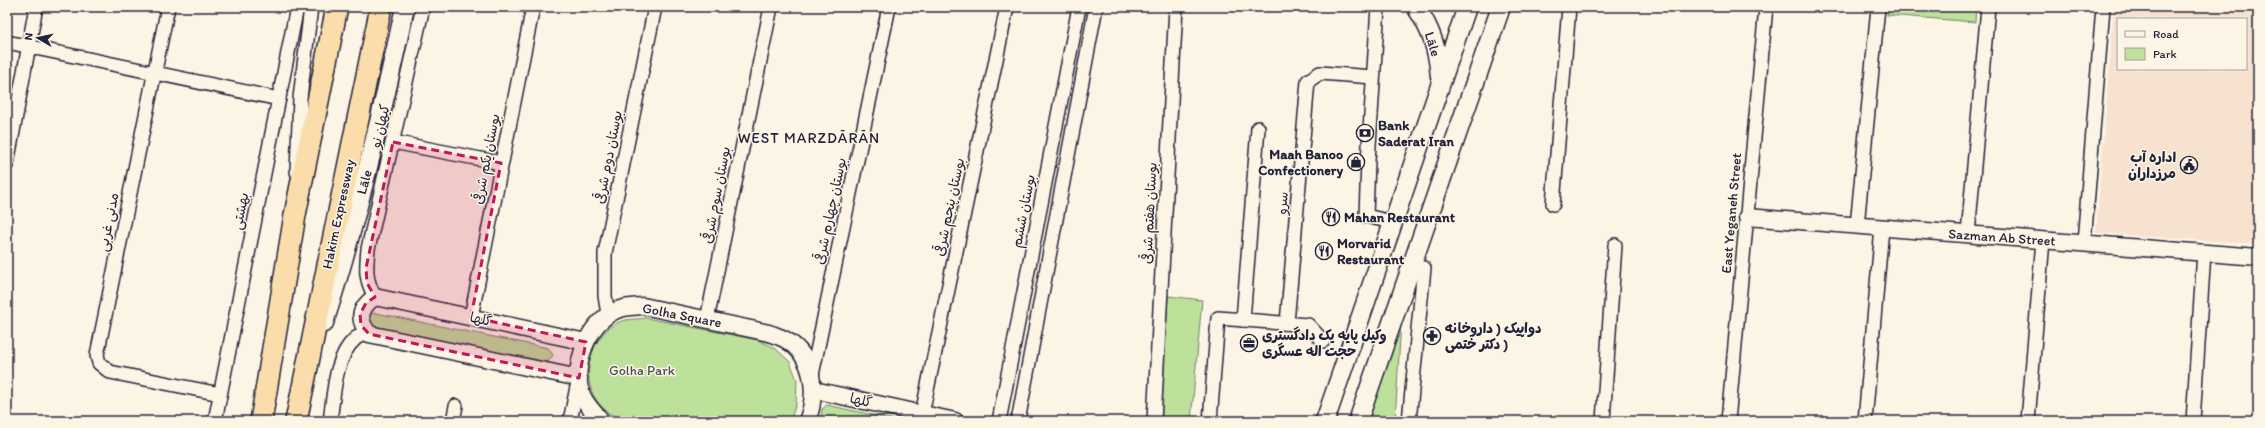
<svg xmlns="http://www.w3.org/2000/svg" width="2265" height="428" viewBox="0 0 2265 428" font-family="Itim,'Playpen Sans Arabic',sans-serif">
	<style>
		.built { fill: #f7e2d0; fill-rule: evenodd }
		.green { fill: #bde09a; stroke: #70816a }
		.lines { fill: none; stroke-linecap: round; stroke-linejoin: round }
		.minor-casing { stroke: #22223b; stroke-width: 16 }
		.tertiary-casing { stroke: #22223b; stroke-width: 19 }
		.secondary-casing { stroke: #22223b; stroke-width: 21 }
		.trunk-casing { stroke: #22223b; stroke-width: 24 }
		.minor { stroke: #fcf5e5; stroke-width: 13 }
		.tertiary { stroke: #fcf5e5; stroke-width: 16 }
		.secondary { stroke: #fcf5e5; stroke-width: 18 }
		.trunk { stroke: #fbddab; stroke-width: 21 }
		.marked { fill: #c2185b; fill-opacity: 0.2; stroke: #c2185b; stroke-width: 3; stroke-dasharray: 8 5; stroke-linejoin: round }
		.labels { text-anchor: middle; stroke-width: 3; stroke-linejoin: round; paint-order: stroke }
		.street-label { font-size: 14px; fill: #22223b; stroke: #fcf5e5 }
		.poi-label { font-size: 14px; font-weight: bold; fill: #22223b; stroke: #fcf5e5; text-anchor: start }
		.park-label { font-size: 14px; fill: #495253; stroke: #fcf5e5 }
		.neighbourhood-label { font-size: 15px; letter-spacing: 1px; fill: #22223b; stroke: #fcf5e5 }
	</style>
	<rect width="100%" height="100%" fill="#fcf5e5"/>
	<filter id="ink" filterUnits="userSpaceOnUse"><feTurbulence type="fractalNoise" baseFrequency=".025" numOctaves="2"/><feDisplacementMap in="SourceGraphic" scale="8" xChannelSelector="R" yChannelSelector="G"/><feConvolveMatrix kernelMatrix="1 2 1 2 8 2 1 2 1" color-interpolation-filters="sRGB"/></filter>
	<g filter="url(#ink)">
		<path class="built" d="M2114,7H2258V244L2096,233ZM2118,19H2246V69H2118Z"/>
		<g class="green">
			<path d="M1888,7H1976L1975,22L1887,15Z"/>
			<path d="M1168,296L1202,300L1191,421H1161Z"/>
			<path d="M376,313L548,348L553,355L548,362L542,363L372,330L366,325L369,314Z"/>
			<path d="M646,318L758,340L775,348L790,362L797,380L796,404L790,421H624C613,416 604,411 597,401C578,375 593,328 625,320C632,319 640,319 646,318Z"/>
			<path d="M1401,321L1395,421H1367Z"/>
			<path d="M827,405L900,421L824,420L821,418L822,409Z"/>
		</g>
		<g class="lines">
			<defs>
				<g id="minor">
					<path d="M168,7L97,355L99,363L110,372L220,394"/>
					<path d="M1378,7L1368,161L1366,216L1392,222"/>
					<path d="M7,42L279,99"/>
					<path d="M393,142L501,163"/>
					<path d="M7,164L36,7"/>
					<path d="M297,172L300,98L311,7"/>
					<path d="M1553,204L1569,7"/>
					<path d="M1857,226L1878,7"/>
					<path d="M1968,234L1988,7"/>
					<path d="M2084,243L2103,7"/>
					<path d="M375,297C365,279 366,270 368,249L423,7"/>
					<path d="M608,314L605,296V253L655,7"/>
					<path d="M471,317L533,7"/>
					<path d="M707,320L771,7"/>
					<path d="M1243,320L1258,128"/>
					<path d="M1287,323L1308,81L1320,73L1373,77"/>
					<path d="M812,375L889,7"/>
					<path d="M922,414L1007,7"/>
					<path d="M215,421L297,7"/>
					<path d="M330,421C334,395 334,358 355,339C358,336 364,335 369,334"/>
					<path d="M453,421L456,406"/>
					<path d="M570,421L578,382"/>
					<path d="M999,421L1079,7"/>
					<path d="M1018,421L1096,7"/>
					<path d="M1154,421L1176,7"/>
					<path d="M1210,421L1218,318L1308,325L1323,341"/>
					<path d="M1409,421L1424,268"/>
					<path d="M1603,421L1615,245"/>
					<path d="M1728,421L1766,7"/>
					<path d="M1865,421L1882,228"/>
					<path d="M2028,421L2043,240"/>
					<path d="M2193,421L2204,252"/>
				</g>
				<g id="tertiary">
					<path d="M1747,217L2258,257"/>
					<path d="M579,378L369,334C357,319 359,308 375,297L586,342"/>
					<path d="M814,390L955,421"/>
					<path d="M602,421C594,413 588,407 583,397C571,371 585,331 608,315C618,307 631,307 643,306L769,333C774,335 781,337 786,340C814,356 818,394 807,421"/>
				</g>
				<g id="secondary">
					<path d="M1416,7C1431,29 1438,50 1440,77"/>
					<path d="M324,323C357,220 382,113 405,7"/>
					<path d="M1325,421L1467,7"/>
					<path d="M1358,421L1501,7"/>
				</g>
				<g id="trunk">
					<path d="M261,421L295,215L337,7"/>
					<path d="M296,421L381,7"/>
				</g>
			</defs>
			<use href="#minor" class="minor-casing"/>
			<use href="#tertiary" class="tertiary-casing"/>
			<use href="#secondary" class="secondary-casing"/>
			<use href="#trunk" class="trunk-casing"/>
			<use href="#minor" class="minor"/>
			<use href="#tertiary" class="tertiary"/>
			<use href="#secondary" class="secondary"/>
			<use href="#trunk" class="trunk"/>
		</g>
	</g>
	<path class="marked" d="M393,142L501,163L471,317L586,342L579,378L369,334L361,325L360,314L366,303L375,297L367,283L366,268Z"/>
	<defs>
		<symbol id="bank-ring" viewBox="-11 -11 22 22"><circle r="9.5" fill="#fcf5e5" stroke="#22223b" stroke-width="1.5"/><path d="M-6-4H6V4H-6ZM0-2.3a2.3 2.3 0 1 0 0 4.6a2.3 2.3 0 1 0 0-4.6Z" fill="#22223b"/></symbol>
		<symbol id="shop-ring" viewBox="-11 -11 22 22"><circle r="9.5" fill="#fcf5e5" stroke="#22223b" stroke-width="1.5"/><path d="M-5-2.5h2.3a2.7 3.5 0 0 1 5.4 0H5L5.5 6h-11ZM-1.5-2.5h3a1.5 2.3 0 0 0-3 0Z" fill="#22223b"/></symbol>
		<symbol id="civic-ring" viewBox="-11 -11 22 22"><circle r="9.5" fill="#fcf5e5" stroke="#22223b" stroke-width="1.5"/><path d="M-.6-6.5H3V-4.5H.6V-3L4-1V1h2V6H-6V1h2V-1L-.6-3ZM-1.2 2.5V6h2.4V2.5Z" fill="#22223b"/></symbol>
		<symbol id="restaurant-ring" viewBox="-11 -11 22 22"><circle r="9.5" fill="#fcf5e5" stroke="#22223b" stroke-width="1.5"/><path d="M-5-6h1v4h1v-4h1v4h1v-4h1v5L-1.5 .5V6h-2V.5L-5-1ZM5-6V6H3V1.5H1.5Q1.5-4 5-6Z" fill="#22223b"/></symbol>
		<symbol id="pharmacy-ring" viewBox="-11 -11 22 22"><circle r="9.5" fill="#fcf5e5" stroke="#22223b" stroke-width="1.5"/><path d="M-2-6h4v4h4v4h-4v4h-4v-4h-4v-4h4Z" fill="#22223b"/></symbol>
		<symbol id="office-ring" viewBox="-11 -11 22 22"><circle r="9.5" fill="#fcf5e5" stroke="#22223b" stroke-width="1.5"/><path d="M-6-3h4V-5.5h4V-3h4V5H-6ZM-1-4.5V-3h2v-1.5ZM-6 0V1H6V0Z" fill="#22223b"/></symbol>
	</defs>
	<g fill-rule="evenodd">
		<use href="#bank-ring" x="1355" y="123" width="20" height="20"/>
		<use href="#shop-ring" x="1346" y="152" width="20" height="20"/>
		<use href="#civic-ring" x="2179" y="155" width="20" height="20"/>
		<use href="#restaurant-ring" x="1321" y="207" width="20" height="20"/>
		<use href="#restaurant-ring" x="1314" y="241" width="20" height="20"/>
		<use href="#pharmacy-ring" x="1422" y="326" width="20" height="20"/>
		<use href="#office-ring" x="1239" y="333" width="20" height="20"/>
	</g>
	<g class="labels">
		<g class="street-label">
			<text transform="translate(1433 44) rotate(73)" y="5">Lāle</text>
			<text transform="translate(380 126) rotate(-77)" y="5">کیهان نو</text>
			<text transform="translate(608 157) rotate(-79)" y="5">بوستان دوم شرقی</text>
			<text transform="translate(486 159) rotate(-79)" y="5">بوستان یکم شرقی</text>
			<text transform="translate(364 182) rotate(-75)" y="5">Lāle</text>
			<text transform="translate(716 195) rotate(-79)" y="5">بوستان سوم شرقی</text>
			<text transform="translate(1282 203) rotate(-85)" y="5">سرو</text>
			<text transform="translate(949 207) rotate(-78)" y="5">بوستان پنجم شرقی</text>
			<text transform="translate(240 211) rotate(-79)" y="5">بهشتی</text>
			<text transform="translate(830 211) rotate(-78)" y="5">بوستان چهارم شرقی</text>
			<text transform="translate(1023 211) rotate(-79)" y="5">بوستان ششم</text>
			<text transform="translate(1149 213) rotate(-87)" y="5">بوستان هفتم شرقی</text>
			<text transform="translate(1731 213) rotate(-85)" y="5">East Yeganeh Street</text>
			<text transform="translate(338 214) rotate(-78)" y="5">Hakim Expressway</text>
			<text transform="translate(108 222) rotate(-79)" y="5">مدنی غربی</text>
			<text transform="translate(2002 237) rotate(4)" y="5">Sazman Ab Street</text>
			<text transform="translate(682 315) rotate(11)" y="5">Golha Square</text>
			<text transform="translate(481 319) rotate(12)" y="5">گلها</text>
			<text transform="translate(861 400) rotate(13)" y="5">گلها</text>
		</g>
		<g class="poi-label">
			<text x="1378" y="130">Bank<tspan x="1378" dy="16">Saderat Iran</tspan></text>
			<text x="1343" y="159" text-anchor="end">Maah Banoo<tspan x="1343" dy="16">Confectionery</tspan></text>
			<text x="2176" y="162" text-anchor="end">اداره آب<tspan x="2176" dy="16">مرزداران</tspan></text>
			<text x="1344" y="222">Mahan Restaurant</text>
			<text x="1337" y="248">Morvarid<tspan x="1337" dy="16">Restaurant</tspan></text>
			<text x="1445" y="333">دواپیک ( داروخانه<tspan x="1445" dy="16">دکتر ختمی )</tspan></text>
			<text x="1262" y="340">وکیل پایه یک دادگستری<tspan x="1262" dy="16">حجت اله عسگری</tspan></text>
		</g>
		<g class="park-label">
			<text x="642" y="375">Golha Park</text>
		</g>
		<g class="neighbourhood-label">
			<text x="809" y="143">WEST MARZDĀRĀN</text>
		</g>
	</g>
	<rect width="2265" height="428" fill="none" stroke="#fcf5e5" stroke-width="24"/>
	<rect x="12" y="12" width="2241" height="404" fill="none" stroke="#22223b" stroke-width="1.5" filter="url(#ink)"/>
	<rect x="2117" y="18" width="130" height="52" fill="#fcf5e5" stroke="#a5a1a1"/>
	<rect x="2125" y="31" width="20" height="6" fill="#fcf5e5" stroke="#a5a1a1"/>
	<text x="2153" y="38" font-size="12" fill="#22223b">Road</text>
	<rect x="2125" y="48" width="20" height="12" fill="#bde09a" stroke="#a5a1a1"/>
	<text x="2153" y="58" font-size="12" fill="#22223b">Park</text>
	<g transform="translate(38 38) rotate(279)" stroke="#fcf5e5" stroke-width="3" paint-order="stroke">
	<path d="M0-3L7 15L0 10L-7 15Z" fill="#22223b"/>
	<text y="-6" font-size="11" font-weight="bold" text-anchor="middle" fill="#22223b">N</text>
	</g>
</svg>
